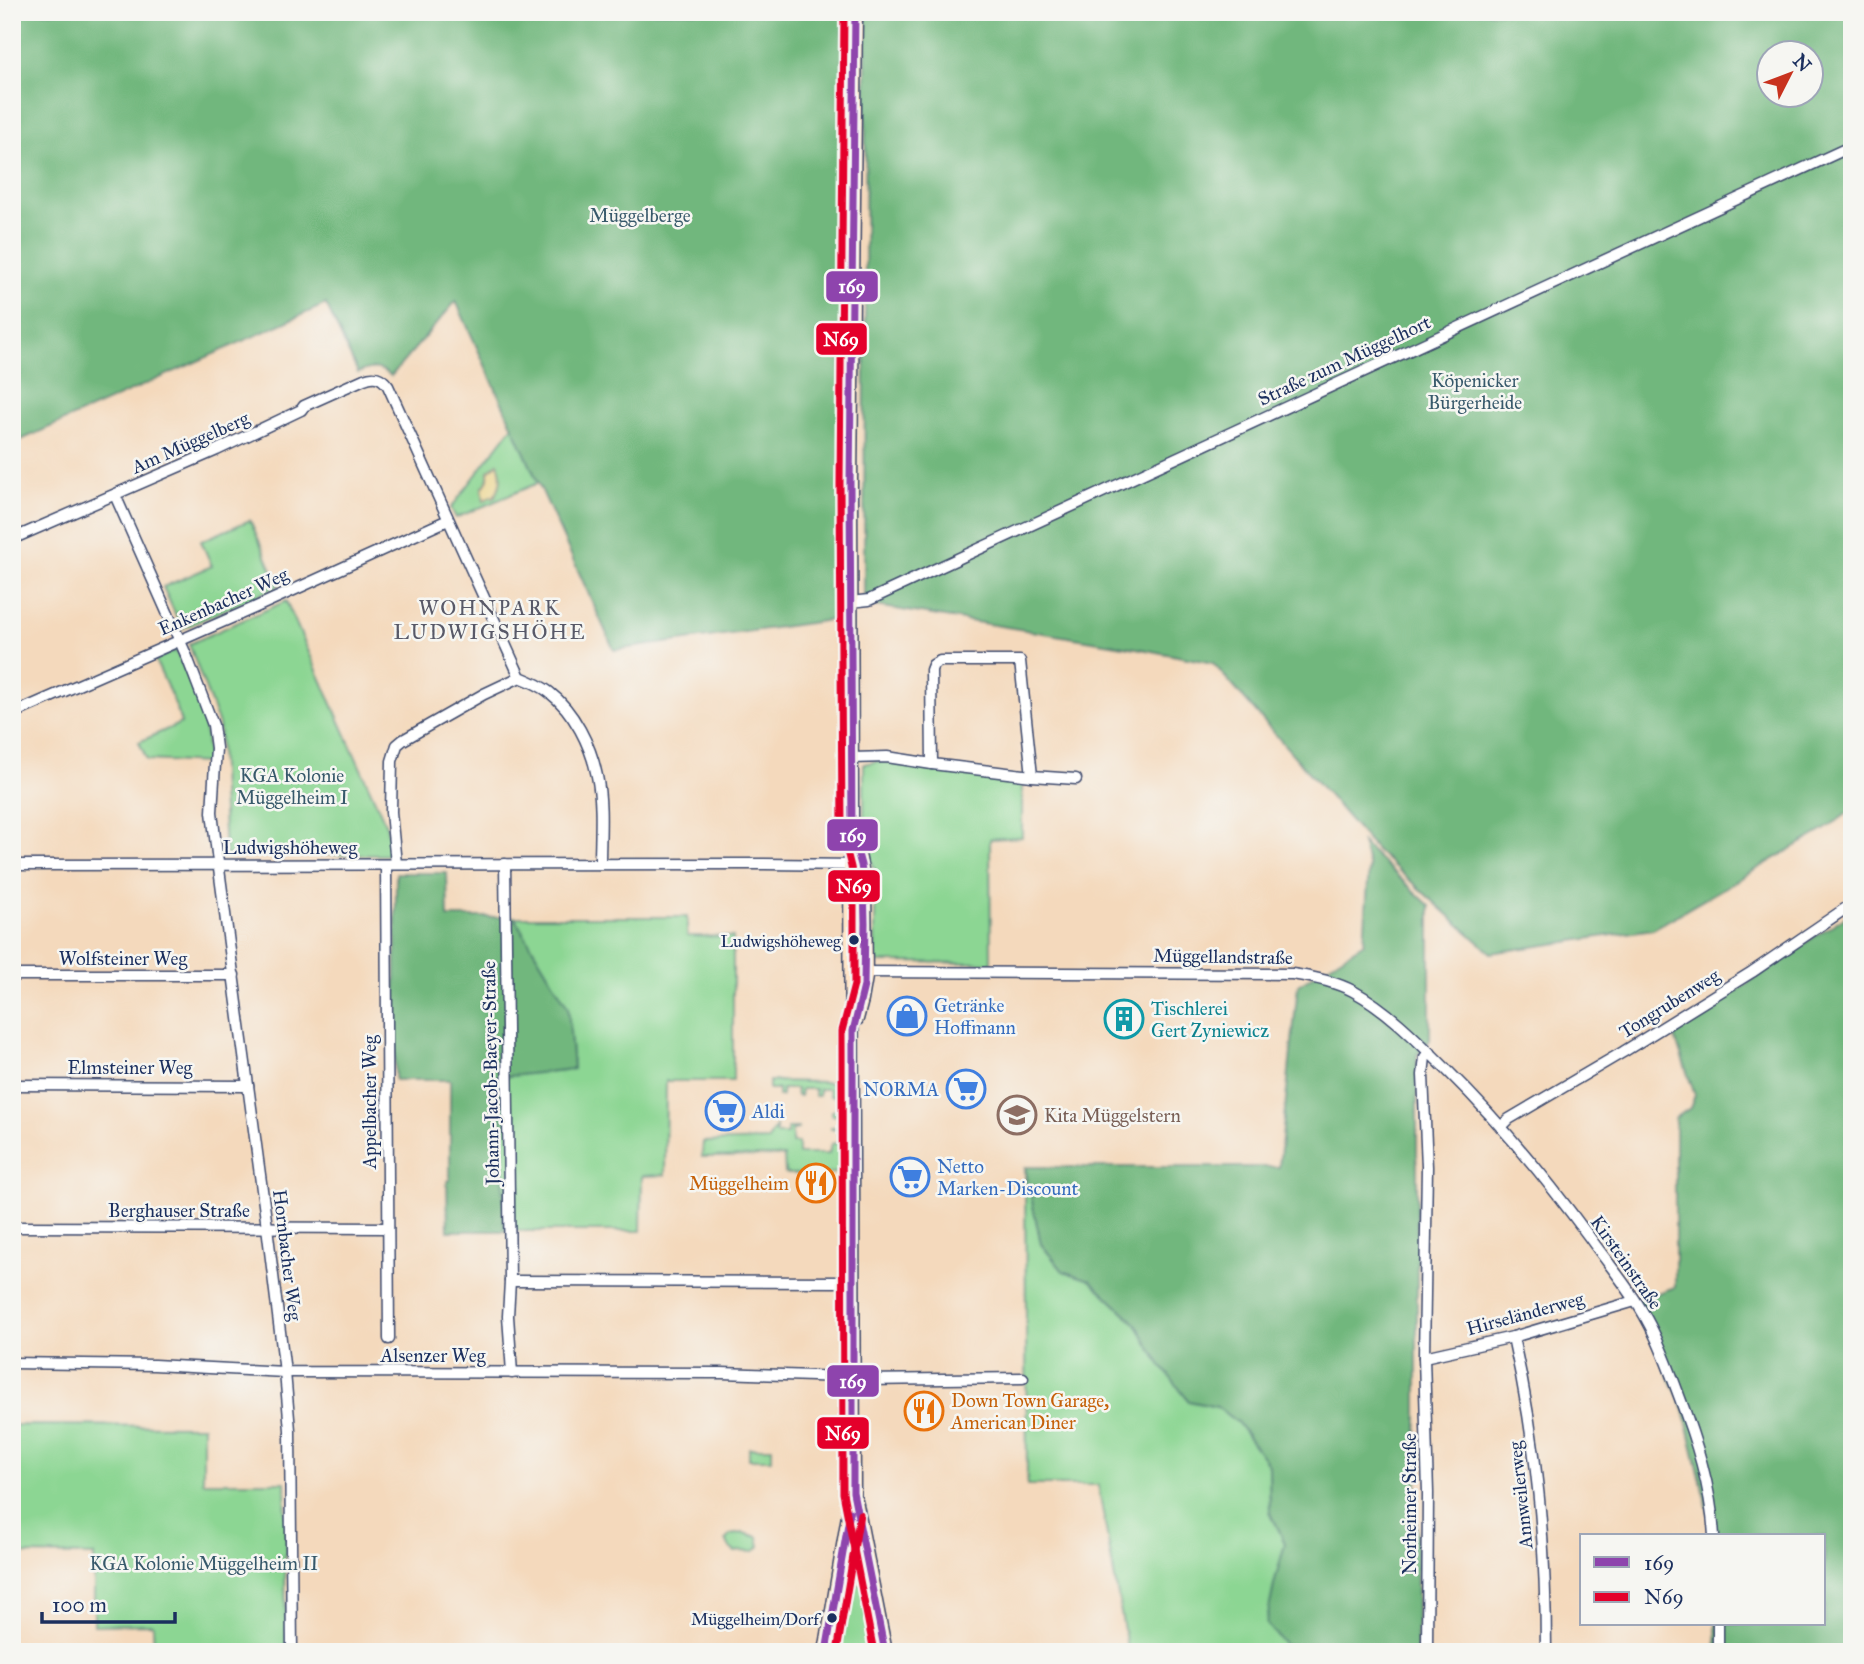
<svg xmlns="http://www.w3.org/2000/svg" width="1864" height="1664" viewBox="0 0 1864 1664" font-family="'IM FELL Great Primer',serif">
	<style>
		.green { fill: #8cd693; stroke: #548278; stroke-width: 2 }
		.forest { fill: #71b77d; stroke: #46736e; stroke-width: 2; fill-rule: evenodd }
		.sand { fill: #eeda9e; stroke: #84847e; stroke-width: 2 }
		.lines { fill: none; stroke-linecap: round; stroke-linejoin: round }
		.minor-casing { stroke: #3c486c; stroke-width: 13 }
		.secondary-casing { stroke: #3c486c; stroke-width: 17 }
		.minor { stroke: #fff; stroke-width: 10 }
		.secondary { stroke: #ffe4c6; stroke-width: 14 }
		.bus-1-casing { stroke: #f6f6f2; stroke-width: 12 }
		.bus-2-casing { stroke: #f6f6f2; stroke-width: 12 }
		.bus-1 { stroke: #8e44ad; stroke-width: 7 }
		.bus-2 { stroke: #e4002b; stroke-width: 7 }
		.bus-dot { fill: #1b2f5e; stroke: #f6f6f2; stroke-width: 2.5 }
		.labels { text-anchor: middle; stroke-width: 5; stroke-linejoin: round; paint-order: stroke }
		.bus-label { font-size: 17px; fill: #1b2f5e; stroke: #f6f6f2; text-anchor: end }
		.park-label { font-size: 19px; fill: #37596b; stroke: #f6f6f2 }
		.street-label { font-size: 19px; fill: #1b2f5e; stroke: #f6f6f2 }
		.shop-label { font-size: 19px; fill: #366cbe; stroke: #f6f6f2; text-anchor: start }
		.culture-label { font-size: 19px; fill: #0d838f; stroke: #f6f6f2; text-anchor: start }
		.education-label { font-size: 19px; fill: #785e54; stroke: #f6f6f2; text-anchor: start }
		.food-label { font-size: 19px; fill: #c56008; stroke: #f6f6f2; text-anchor: end }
		.neighbourhood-label { font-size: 21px; letter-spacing: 2px; fill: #585968; stroke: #f6f6f2 }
		.line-badge { stroke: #f6f6f2; stroke-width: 2.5 }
		.badge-label { font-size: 19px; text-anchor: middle; font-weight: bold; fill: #fff }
	</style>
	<rect width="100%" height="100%" fill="#f6f6f2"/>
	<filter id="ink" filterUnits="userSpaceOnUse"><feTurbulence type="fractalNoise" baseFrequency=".0143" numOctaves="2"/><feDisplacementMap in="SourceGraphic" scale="14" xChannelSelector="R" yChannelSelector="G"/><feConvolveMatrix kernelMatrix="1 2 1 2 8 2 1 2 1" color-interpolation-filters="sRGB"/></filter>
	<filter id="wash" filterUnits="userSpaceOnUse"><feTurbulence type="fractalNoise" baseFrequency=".00686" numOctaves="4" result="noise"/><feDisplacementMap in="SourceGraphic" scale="28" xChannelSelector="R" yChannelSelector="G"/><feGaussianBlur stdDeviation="1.57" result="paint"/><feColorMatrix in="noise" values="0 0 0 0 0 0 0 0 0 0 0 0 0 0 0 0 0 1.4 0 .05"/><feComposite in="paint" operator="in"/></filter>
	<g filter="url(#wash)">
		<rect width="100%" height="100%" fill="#f4d9bc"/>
		<g class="green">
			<path d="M513,426L538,483L456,518L451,508Z"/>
			<path d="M250,520L279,586L182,629L163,587L212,566L201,541Z"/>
			<path d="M286,601L387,827L391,855H225L219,725L189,644Z"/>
			<path d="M176,650C192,687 210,721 207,763L147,760L139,742L181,723L175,704L155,660Z"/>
			<path d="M877,761L1022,779V837L990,839L991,963L878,962L875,959V871L864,839V764Z"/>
			<path d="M514,917H687V936L733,937V1081H666L665,1175L642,1176L641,1231H504L502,1076L573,1069L568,1007Z"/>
			<path d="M769,1081L824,1082L844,1085V1116L831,1115V1111L838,1110V1096H830L829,1089H819V1096H815V1089H801L800,1096H797L796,1089H782V1096H778V1089H769Z"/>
			<path d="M776,1127V1134H787V1128H798V1129L792,1130V1143H798V1154H829L831,1144L838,1143V1130L831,1129V1127H844V1173L788,1174L785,1173L784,1156L702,1157L703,1142L768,1140Z"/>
			<path d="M1025,1167L1041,1244L1063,1271L1090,1280L1136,1324L1160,1364L1189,1401L1217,1407L1238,1423L1269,1465L1270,1511L1285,1543L1297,1652H1128L1098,1485H1027Z"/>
			<path d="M12,1425L203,1426V1482H285L287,1555H285L286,1652H154L153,1624L94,1625V1555L12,1554Z"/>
			<path d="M772,1448V1459H749V1448Z"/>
			<path d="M744,1533L758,1537L760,1546C753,1556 745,1549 735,1552L729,1547L726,1540L730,1535Z"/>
			<path d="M853,1533H856L863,1574H845Z"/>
			<path d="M847,1585H861L867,1589L880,1652H830L841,1591Z"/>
		</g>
		<g class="forest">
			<path d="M12,12H844L841,480L846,618L614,650L456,301L391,376C379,366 371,367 358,373L326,304L12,444Z"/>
			<path d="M866,12H1852V810L1824,830L1653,929L1491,953L1377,851L1213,663L1136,648L864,604ZM1770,52H1812V94H1770Z"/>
			<path d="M1362,843L1430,906V1040L1417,1055V1652H1297L1283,1643L1266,1624L1274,1585L1285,1543L1270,1511L1269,1465L1238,1423L1217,1407L1189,1401L1160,1364L1136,1324L1090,1280L1063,1271L1041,1244L1025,1167H1279L1298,985L1364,943L1369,867Z"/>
			<path d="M396,873H447L448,917H514L568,1007L573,1069L502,1077L504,1231H448L447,1181L450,1180V1080H395Z"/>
			<path d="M1852,912V1652H1717L1716,1624H1824V1536H1714L1684,1409L1635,1301L1675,1287V1118L1690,1108L1695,1095L1674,1035L1799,947Z"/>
		</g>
		<path class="sand" d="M498,463C503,476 502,487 493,498L491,496L484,501L482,488C487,483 489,479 488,471Z"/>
	</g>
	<g filter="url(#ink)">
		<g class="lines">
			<defs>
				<g id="minor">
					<path d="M115,495L187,657L213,725L216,748L212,812L217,854L267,1227L285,1372L290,1430L292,1652"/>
					<path d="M12,539L217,450L301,410L304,406L364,379C374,375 381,376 388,386L520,677C530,681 540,685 549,692C574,711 591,746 597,776C603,805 600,836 600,864"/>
					<path d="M850,602L869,600L927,573L1852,146"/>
					<path d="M12,714L254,608L448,520"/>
					<path d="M852,758L887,757L932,764L1032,776L1076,779"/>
					<path d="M932,764L931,670L933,665L940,661H1020L1032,776"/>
					<path d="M396,864L391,812L392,761L397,745L403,740L484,694L520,677"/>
					<path d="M505,864L510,1281L508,1316L512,1373"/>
					<path d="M12,865L764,864L859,865"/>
					<path d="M386,865L389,1339"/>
					<path d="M858,972L1292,974C1313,977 1334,981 1353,991C1388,1010 1418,1041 1446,1069C1499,1121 1546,1178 1590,1238C1609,1265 1632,1291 1647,1320C1660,1343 1669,1369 1678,1393C1696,1440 1711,1486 1714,1536"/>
					<path d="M12,975H234"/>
					<path d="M12,1085L248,1086"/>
					<path d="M1502,1126L1509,1119L1623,1052L1752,972L1852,904"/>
					<path d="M12,1227L388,1228"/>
					<path d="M510,1281L853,1282"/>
					<path d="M1513,1337C1537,1444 1546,1543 1546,1652"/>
					<path d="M1424,1357L1513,1337L1635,1301"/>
					<path d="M12,1363L154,1365L285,1372L722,1373L842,1377L864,1380L1023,1378"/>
					<path d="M1427,1652L1428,1493L1424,1357L1427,1167L1423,1075L1425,1057L1430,1052"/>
					<path d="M1718,1652V1624"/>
				</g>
				<g id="secondary">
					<path d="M856,1019L861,1000L865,977L864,885L857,849"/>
					<path d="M855,1500L885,1652"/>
					<path d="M826,1652L853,1492L850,484L855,12"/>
				</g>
			</defs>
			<use href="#minor" class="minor-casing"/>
			<use href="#secondary" class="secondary-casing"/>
			<use href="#minor" class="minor"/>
			<use href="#secondary" class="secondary"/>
			<defs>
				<g id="bus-1">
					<path d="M855,12L850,484L852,832L861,865L864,885L865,923L864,986L853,1031V1492L885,1652"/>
					<path d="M826,1652L850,1512"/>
				</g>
				<g id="bus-2">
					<path d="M844,12L840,484L842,832L851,867L854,886V985L842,1031L843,1493L874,1652"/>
					<path d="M837,1652L860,1514"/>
				</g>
			</defs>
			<use href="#bus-1" class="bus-1-casing"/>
			<use href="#bus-2" class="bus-2-casing"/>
			<use href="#bus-1" class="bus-1"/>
			<use href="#bus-2" class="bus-2"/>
		</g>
	</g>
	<defs>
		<symbol id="shop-ring" viewBox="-11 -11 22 22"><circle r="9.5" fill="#f6f6f2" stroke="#3f7fe0" stroke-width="1.5"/><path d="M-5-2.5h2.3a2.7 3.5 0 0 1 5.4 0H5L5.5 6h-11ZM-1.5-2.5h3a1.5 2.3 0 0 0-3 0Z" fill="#3f7fe0"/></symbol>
		<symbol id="building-ring" viewBox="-11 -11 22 22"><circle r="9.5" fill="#f6f6f2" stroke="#0f9aa8" stroke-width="1.5"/><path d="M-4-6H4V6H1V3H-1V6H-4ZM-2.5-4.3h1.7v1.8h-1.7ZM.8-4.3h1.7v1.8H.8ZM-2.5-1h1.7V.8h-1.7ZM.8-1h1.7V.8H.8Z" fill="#0f9aa8"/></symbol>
		<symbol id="supermarket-ring" viewBox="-11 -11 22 22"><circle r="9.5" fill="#f6f6f2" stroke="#3f7fe0" stroke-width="1.5"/><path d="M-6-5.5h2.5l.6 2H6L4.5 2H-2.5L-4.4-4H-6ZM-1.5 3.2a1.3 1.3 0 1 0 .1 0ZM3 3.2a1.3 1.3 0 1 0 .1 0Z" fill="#3f7fe0"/></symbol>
		<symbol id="school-ring" viewBox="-11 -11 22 22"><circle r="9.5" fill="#f6f6f2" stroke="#8d6e63" stroke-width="1.5"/><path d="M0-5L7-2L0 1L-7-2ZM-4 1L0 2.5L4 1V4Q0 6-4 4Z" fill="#8d6e63"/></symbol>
		<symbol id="restaurant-ring" viewBox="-11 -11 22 22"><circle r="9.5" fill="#f6f6f2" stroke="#e8710a" stroke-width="1.5"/><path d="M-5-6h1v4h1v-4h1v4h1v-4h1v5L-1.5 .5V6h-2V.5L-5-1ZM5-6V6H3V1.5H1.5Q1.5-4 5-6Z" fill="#e8710a"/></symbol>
	</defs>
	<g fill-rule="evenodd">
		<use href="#shop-ring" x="885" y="994" width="44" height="44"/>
		<use href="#building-ring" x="1102" y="997" width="44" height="44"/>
		<use href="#supermarket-ring" x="944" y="1067" width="44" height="44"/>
		<use href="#supermarket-ring" x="703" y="1089" width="44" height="44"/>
		<use href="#school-ring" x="995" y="1093" width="44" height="44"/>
		<use href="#supermarket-ring" x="888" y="1155" width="44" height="44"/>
		<use href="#restaurant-ring" x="794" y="1161" width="44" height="44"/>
		<use href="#restaurant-ring" x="902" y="1389" width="44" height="44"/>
	</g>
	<g class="bus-dot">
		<circle cx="854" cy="940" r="6"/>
		<circle cx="832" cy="1618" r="6"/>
	</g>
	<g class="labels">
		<g class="bus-label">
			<text x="841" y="947">Ludwigshöheweg</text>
			<text x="819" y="1625">Müggelheim/Dorf</text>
		</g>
		<g class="park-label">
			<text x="640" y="222">Müggelberge</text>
			<text x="1475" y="387">Köpenicker<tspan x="1475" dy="22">Bürgerheide</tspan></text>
			<text x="292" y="782">KGA Kolonie<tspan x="292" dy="22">Müggelheim I</tspan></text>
			<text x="204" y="1570">KGA Kolonie Müggelheim II</text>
		</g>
		<g class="street-label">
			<text transform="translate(1344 360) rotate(-25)" y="7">Straße zum Müggelhort</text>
			<text transform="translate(190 442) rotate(-24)" y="7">Am Müggelberg</text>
			<text transform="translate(223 601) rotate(-24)" y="7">Enkenbacher Weg</text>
			<text x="290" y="854">Ludwigshöheweg</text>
			<text transform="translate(1223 956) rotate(1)" y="7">Müggellandstraße</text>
			<text x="123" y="965">Wolfsteiner Weg</text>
			<text transform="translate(1669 1003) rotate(-32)" y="7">Tongrubenweg</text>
			<text x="130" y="1074">Elmsteiner Weg</text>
			<text transform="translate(490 1073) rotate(-91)" y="7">Johann-Jacob-Baeyer-Straße</text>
			<text transform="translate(369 1102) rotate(-90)" y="7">Appelbacher Weg</text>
			<text x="179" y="1217">Berghauser Straße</text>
			<text transform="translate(288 1255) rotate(83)" y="7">Hornbacher Weg</text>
			<text transform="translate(1627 1262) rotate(55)" y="7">Kirsteinstraße</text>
			<text transform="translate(1525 1313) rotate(-15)" y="7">Hirseländerweg</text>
			<text x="433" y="1362">Alsenzer Weg</text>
			<text transform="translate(1520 1495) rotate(-96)" y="7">Annweilerweg</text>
			<text transform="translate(1409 1504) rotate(-90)" y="7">Norheimer Straße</text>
		</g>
		<g class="shop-label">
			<text x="934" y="1012">Getränke<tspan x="934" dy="22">Hoffmann</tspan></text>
			<text x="939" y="1096" text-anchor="end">NORMA</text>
			<text x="752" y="1118">Aldi</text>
			<text x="937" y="1173">Netto<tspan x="937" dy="22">Marken-Discount</tspan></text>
		</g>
		<g class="culture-label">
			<text x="1151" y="1015">Tischlerei<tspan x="1151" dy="22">Gert Zyniewicz</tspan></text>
		</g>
		<g class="education-label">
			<text x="1044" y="1122">Kita Müggelstern</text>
		</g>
		<g class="food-label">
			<text x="789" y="1190">Müggelheim</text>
			<text x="951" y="1407" text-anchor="start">Down Town Garage,<tspan x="951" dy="22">American Diner</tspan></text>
		</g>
		<g class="neighbourhood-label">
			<text x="490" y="615">WOHNPARK<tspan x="490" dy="24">LUDWIGSHÖHE</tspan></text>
		</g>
	</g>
	<g class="line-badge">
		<rect x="825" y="270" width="54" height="33" rx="7" fill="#8e44ad"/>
		<rect x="815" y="322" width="53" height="34" rx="7" fill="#e4002b"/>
		<rect x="826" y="818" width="53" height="34" rx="7" fill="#8e44ad"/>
		<rect x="827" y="869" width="54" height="34" rx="7" fill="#e4002b"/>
		<rect x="826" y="1364" width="54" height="34" rx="7" fill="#8e44ad"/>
		<rect x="816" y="1416" width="54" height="34" rx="7" fill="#e4002b"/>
	</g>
	<g class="badge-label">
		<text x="852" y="293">169</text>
		<text x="841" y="346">N69</text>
		<text x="853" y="842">169</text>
		<text x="854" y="893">N69</text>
		<text x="853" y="1388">169</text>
		<text x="843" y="1440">N69</text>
	</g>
	<rect width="1864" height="1664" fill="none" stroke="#f6f6f2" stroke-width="42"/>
	<rect x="1580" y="1534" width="245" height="91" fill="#f6f6f2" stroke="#9ea6b7" stroke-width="2"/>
	<rect x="1594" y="1557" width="35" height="10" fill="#8e44ad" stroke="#9ea6b7" stroke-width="2"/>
	<text x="1644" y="1570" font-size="21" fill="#1b2f5e">169</text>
	<rect x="1594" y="1592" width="35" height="10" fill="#e4002b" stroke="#9ea6b7" stroke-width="2"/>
	<text x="1644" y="1604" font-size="21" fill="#1b2f5e">N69</text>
	<g transform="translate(1790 74) rotate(48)"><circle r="33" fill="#f6f6f2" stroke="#9ea6b7" stroke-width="2"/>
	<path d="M0-5L12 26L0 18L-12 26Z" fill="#c8321e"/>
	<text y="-10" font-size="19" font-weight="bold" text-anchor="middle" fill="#1b2f5e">N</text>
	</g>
	<path d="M42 1612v10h133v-10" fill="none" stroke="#1b2f5e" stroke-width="3.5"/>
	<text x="52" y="1612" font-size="21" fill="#1b2f5e" stroke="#f6f6f2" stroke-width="5" paint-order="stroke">100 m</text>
</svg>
